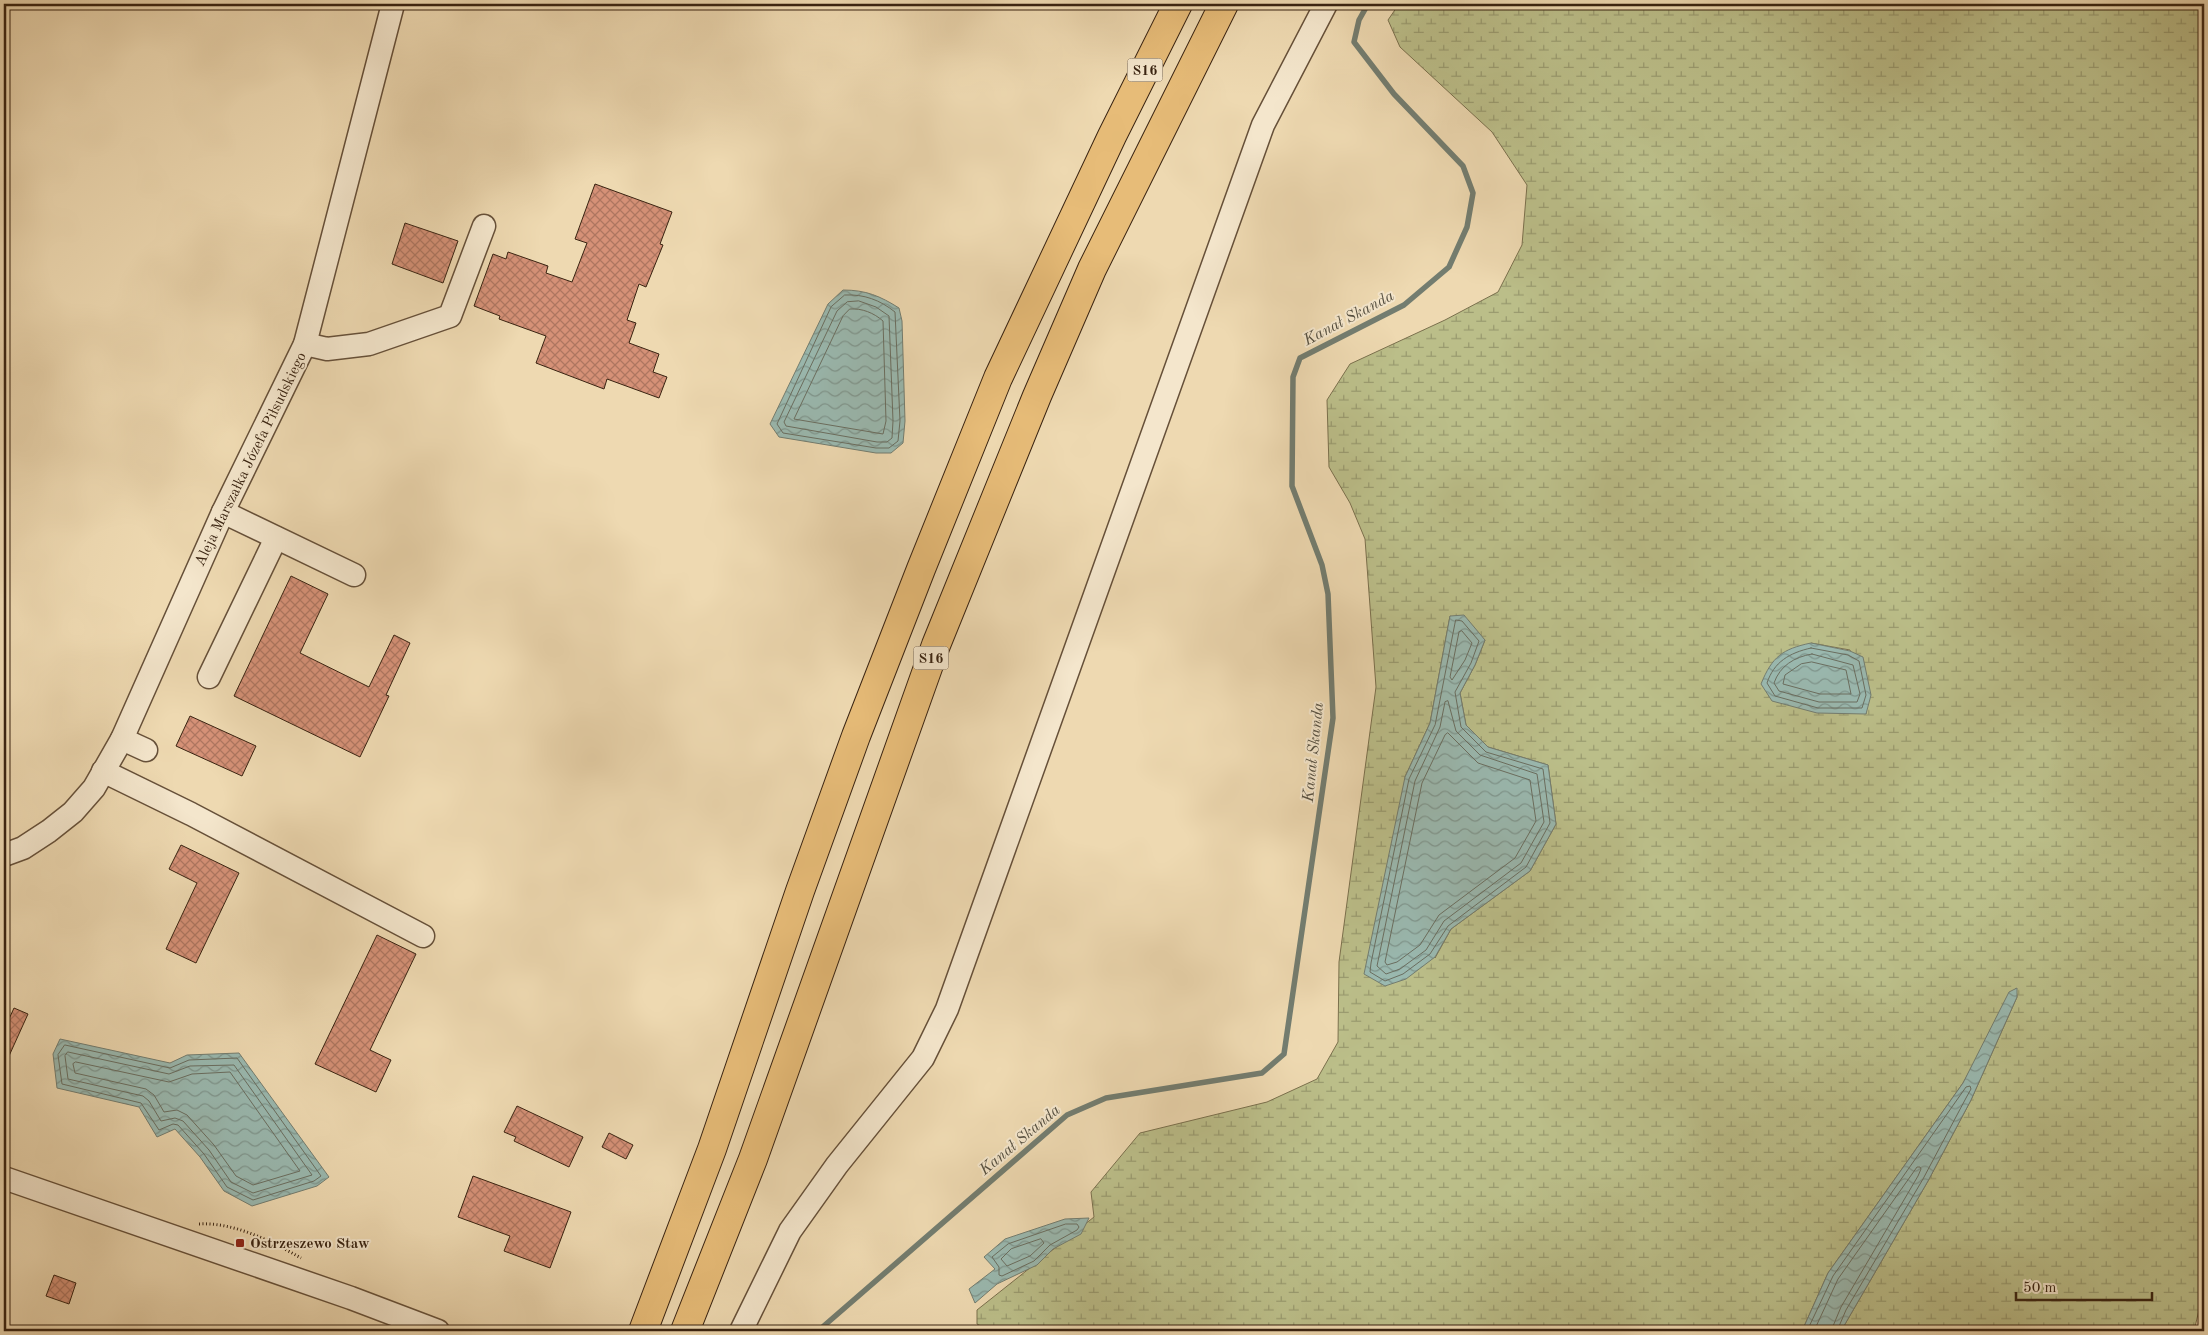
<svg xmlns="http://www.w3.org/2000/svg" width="2208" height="1335" viewBox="0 0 2208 1335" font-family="'Old Standard TT',serif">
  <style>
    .wetland { fill: url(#wetland-marsh); stroke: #7a704d; fill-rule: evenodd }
    .water { fill: url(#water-waves); stroke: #737d70 }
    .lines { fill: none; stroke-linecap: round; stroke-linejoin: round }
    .shore { stroke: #6a6e60; stroke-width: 1 }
    .stream { stroke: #737d70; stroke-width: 5.5 }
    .building { fill: url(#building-cross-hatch); stroke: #392311 }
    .minor-casing { stroke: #665039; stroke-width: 25 }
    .highway-casing { stroke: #392311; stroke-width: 30 }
    .path { stroke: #392311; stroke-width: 3; stroke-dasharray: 1 2.5; stroke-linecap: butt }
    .minor { stroke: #f4e6cc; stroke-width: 22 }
    .highway { stroke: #e7bc78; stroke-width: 28 }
    .poi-dot { fill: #8f2418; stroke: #f4e6cc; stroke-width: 2 }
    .labels { text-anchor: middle; stroke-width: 4; stroke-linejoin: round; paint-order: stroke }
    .shield { fill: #f4e6cc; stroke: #715e49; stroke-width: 1 }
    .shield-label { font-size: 14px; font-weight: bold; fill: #392311 }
    .street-label { font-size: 15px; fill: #392311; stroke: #f4e6cc }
    .poi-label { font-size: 15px; font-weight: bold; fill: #392311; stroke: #f4e6cc; text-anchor: start }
    .water-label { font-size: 16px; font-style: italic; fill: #565041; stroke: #f4e6cc }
  </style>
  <defs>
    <pattern id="wetland-marsh" width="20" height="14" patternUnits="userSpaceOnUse" patternTransform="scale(1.25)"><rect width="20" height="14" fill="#bbbe89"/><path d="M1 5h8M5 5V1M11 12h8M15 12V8" fill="none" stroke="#999a6f"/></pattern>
    <pattern id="water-waves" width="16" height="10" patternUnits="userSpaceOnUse" patternTransform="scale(1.25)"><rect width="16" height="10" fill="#9ab9b0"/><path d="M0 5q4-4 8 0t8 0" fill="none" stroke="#7f968e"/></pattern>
    <pattern id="building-cross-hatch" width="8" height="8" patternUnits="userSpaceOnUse" patternTransform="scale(1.25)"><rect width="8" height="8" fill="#d59177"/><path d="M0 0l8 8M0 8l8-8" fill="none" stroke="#ae7660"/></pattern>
  </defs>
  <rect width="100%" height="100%" fill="#eed9b1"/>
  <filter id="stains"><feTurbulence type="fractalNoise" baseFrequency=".004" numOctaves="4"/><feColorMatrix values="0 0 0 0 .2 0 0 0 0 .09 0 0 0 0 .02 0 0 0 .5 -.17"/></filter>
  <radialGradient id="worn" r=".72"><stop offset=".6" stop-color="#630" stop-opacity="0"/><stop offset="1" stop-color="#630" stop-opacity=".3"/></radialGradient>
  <!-- wetland -->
  <path class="wetland" d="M1399 4H2204V1289L2194 1331H1841L1928 1181 1971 1100 2017 997 2016 988 1963 1083 1828 1273 1802 1331H991L977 1324V1310L1094 1217 1091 1192 1140 1133 1267 1102 1317 1079 1338 1042 1339 962 1376 687 1365 539 1350 503 1329 467 1327 400 1350 364 1445 320 1498 292 1522 245 1527 185 1492 132 1400 47 1388 20ZM1450 616 1485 640 1475 665 1460 693 1466 725 1488 747 1548 765 1556 824 1530 871 1451 929 1435 958 1405 777 1430 723ZM1811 643 1850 650 1866 714Z"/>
  <!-- water -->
  <g class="water">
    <path d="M843 290C866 290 880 296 899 308L902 321 905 421 903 443 891 453H876L779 437 770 424 828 304Z"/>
    <polygon points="1464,615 1485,640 1475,665 1460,693 1466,725 1488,747 1548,765 1556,824 1530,871 1451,929 1435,957 1406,979 1385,986 1364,974 1405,777 1430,723 1450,616"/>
    <path d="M1811 643 1850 651 1863 657 1871 695 1866 714 1817 713 1772 701 1761 684C1772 657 1782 649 1811 643Z"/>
    <polygon points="2017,988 2017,997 1971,1100 1928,1181 1841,1331 1802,1331 1828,1273 1963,1083 2009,992"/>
    <polygon points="60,1039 170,1063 187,1055 239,1053 329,1177 317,1186 252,1206 224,1191 200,1157 175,1129 157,1137 139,1107 57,1088 53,1054"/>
    <polygon points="1089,1218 1081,1234 1053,1249 1037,1265 997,1284 975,1303 969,1289 995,1269 984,1257 1005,1239 1065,1219"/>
  </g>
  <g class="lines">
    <!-- shore -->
    <g class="shore">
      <path d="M845 295C864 294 880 300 895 312L900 421 898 441 889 448H876L783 433 777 424 831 307Z"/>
      <polygon points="859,301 876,307 889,316 893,421 892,438 887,442 877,442 786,426 784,422 837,311 847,302"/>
      <path d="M850 309C862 308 874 313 883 321L886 421 883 434 794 419 843 316Z"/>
      <polygon points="1456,620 1462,621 1479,641 1471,663 1455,692 1461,727 1486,752 1543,769 1550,823 1526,867 1448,926 1430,954 1403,974 1385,981 1370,972 1371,963 1409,779 1435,725"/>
      <polygon points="1462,631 1472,643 1465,660 1452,680 1450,677 1459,632"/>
      <path d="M1811 648 1848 655 1859 661 1866 695 1862 708H1818L1775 696 1767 683C1774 662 1789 653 1811 648Z"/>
      <path d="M1812 654 1853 665 1860 694 1857 702H1819L1779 691 1774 683C1780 666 1794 657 1812 654Z"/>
      <polygon points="1812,662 1846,670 1851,694 1820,694 1783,684 1785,675 1801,664"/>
      <polygon points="1448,701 1456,731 1480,755 1537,774 1544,822 1521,863 1444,921 1426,950 1400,969 1386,974 1377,966 1415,781 1440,727 1445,702"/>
      <polygon points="1448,733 1478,763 1530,780 1536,821 1515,858 1439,915 1420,945 1397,962 1387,965 1385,962 1422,783 1445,735"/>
      <polygon points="65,1045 170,1068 189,1060 237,1058 321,1176 314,1181 253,1200 227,1187 204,1154 178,1125 173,1124 159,1130 141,1103 62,1084 58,1055"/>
      <polygon points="68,1052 169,1074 190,1066 234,1065 312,1175 253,1193 231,1182 209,1150 183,1121 175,1118 161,1121 149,1101 143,1096 68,1079 65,1056"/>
      <polygon points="76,1062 169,1082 192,1074 230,1072 300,1171 253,1185 236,1176 214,1145 187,1115 177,1110 164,1112 154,1095 146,1089 75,1073 73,1064"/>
      <polygon points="1066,1224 1077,1224 1079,1227 1077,1230 1050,1245 1034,1261 1002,1276 999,1275 999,1267 992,1257 1008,1244"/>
      <polygon points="1041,1239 1044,1243 1030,1256 1007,1266 1001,1259 1011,1249"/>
      <polyline points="1807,1331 1833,1276 1966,1087 1970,1086 1971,1089 1966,1098 1923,1179 1846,1310 1837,1331"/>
      <polyline points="1814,1331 1838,1279 1917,1167 1920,1167 1921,1169 1918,1176 1841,1307 1831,1331"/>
    </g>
    <!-- stream -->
    <polyline class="stream" points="818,1331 1067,1115 1106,1098 1262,1073 1284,1054 1333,718 1328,594 1322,565 1292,486 1293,377 1300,358 1404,305 1449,267 1467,227 1473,193 1463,166 1394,94 1354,42 1359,20 1368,4"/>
  </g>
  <!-- building -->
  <g class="building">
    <polygon points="595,184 672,212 660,244 663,245 646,287 639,284 627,320 636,323 629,343 659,354 653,372 667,377 659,398 607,379 604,389 536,363 546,336 499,319 500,316 474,306 493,254 506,259 508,252 548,266 546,273 572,282 587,243 575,239"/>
    <polygon points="405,223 458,241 443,283 392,264"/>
    <polygon points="291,576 328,594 300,653 369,687 394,635 410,643 386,695 389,696 360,757 234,696"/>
    <polygon points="190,716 256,746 242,776 176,746"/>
    <polygon points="181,845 239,873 196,963 166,949 197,883 169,869"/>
    <polygon points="377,935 416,954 370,1050 391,1060 376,1092 315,1064"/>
    <polygon points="14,1008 28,1014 4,1067 4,1030"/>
    <polygon points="517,1106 583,1137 569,1167 514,1141 516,1137 504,1132"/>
    <polygon points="609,1133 633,1145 626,1159 602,1147"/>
    <polygon points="473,1176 571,1212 550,1268 504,1251 510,1236 458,1217"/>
    <polygon points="54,1275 76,1283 69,1304 46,1296"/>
  </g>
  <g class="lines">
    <!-- minor casing -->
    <g class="minor-casing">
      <g id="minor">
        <polyline points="305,344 327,349 369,344 450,316 484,226"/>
        <polyline points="223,512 354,575"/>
        <polyline points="209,677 276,538"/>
        <polyline points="122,739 146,750"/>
        <polyline points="103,771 191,814 423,936"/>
        <polyline points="4,855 23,848 49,831 73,812 94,788 122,739 223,512 305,344 393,4"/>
        <polyline points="4,1178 351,1298 438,1331"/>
        <polyline points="741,1331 790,1231 837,1165 923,1058 947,1009 1263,125 1326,4"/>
      </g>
    </g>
    <!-- highway casing -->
    <g class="highway-casing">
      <g id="highway">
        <polyline points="643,1331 712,1149 800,891 856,736 921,569 998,378 1112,136 1178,4"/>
        <polyline points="685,1331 753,1159 936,645 1037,396 1092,269 1224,4"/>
      </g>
    </g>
    <!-- path -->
    <g class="path">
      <path d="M199 1224C234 1222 271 1241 301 1258"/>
      <polyline points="458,1327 469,1331"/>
    </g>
    <!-- minor -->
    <use href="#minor" class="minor"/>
    <!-- highway -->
    <use href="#highway" class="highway"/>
  </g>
  <!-- markers -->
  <rect class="poi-dot" x="235" y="1238" width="10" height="10" rx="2.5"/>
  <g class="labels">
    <!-- shield labels -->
    <g class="shield">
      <rect x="1127.5" y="58.5" width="35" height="23" rx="4"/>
      <rect x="913.5" y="646.5" width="35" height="23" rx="4"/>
    </g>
    <g class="shield-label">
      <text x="1145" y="75">S16</text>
      <text x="931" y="663">S16</text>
    </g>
    <!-- street labels -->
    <g class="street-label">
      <text transform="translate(250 459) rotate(-64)" y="5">Aleja Marszałka Józefa Piłsudskiego</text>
    </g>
    <!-- poi labels -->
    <g class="poi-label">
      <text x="250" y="1248">Ostrzeszewo Staw</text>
    </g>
    <!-- water labels -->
    <g class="water-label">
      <text transform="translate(1348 317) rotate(-28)" y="6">Kanał Skanda</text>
      <text transform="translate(1312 752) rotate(-84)" y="6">Kanał Skanda</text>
      <text transform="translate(1019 1139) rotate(-40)" y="6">Kanał Skanda</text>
    </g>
  </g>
  <!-- margin -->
  <rect width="2208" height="1335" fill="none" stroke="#eed9b1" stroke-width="20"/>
  <rect x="5" y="5" width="2198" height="1325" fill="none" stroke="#392311" stroke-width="2.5"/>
  <rect x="10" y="10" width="2188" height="1315" fill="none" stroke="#392311"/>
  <!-- scale -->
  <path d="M2016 1292v8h136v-8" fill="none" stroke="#392311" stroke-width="2.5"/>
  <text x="2023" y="1292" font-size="15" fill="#392311" stroke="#f4e6cc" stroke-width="4" paint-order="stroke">50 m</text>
  <rect width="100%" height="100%" filter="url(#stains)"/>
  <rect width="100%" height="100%" fill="url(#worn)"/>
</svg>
